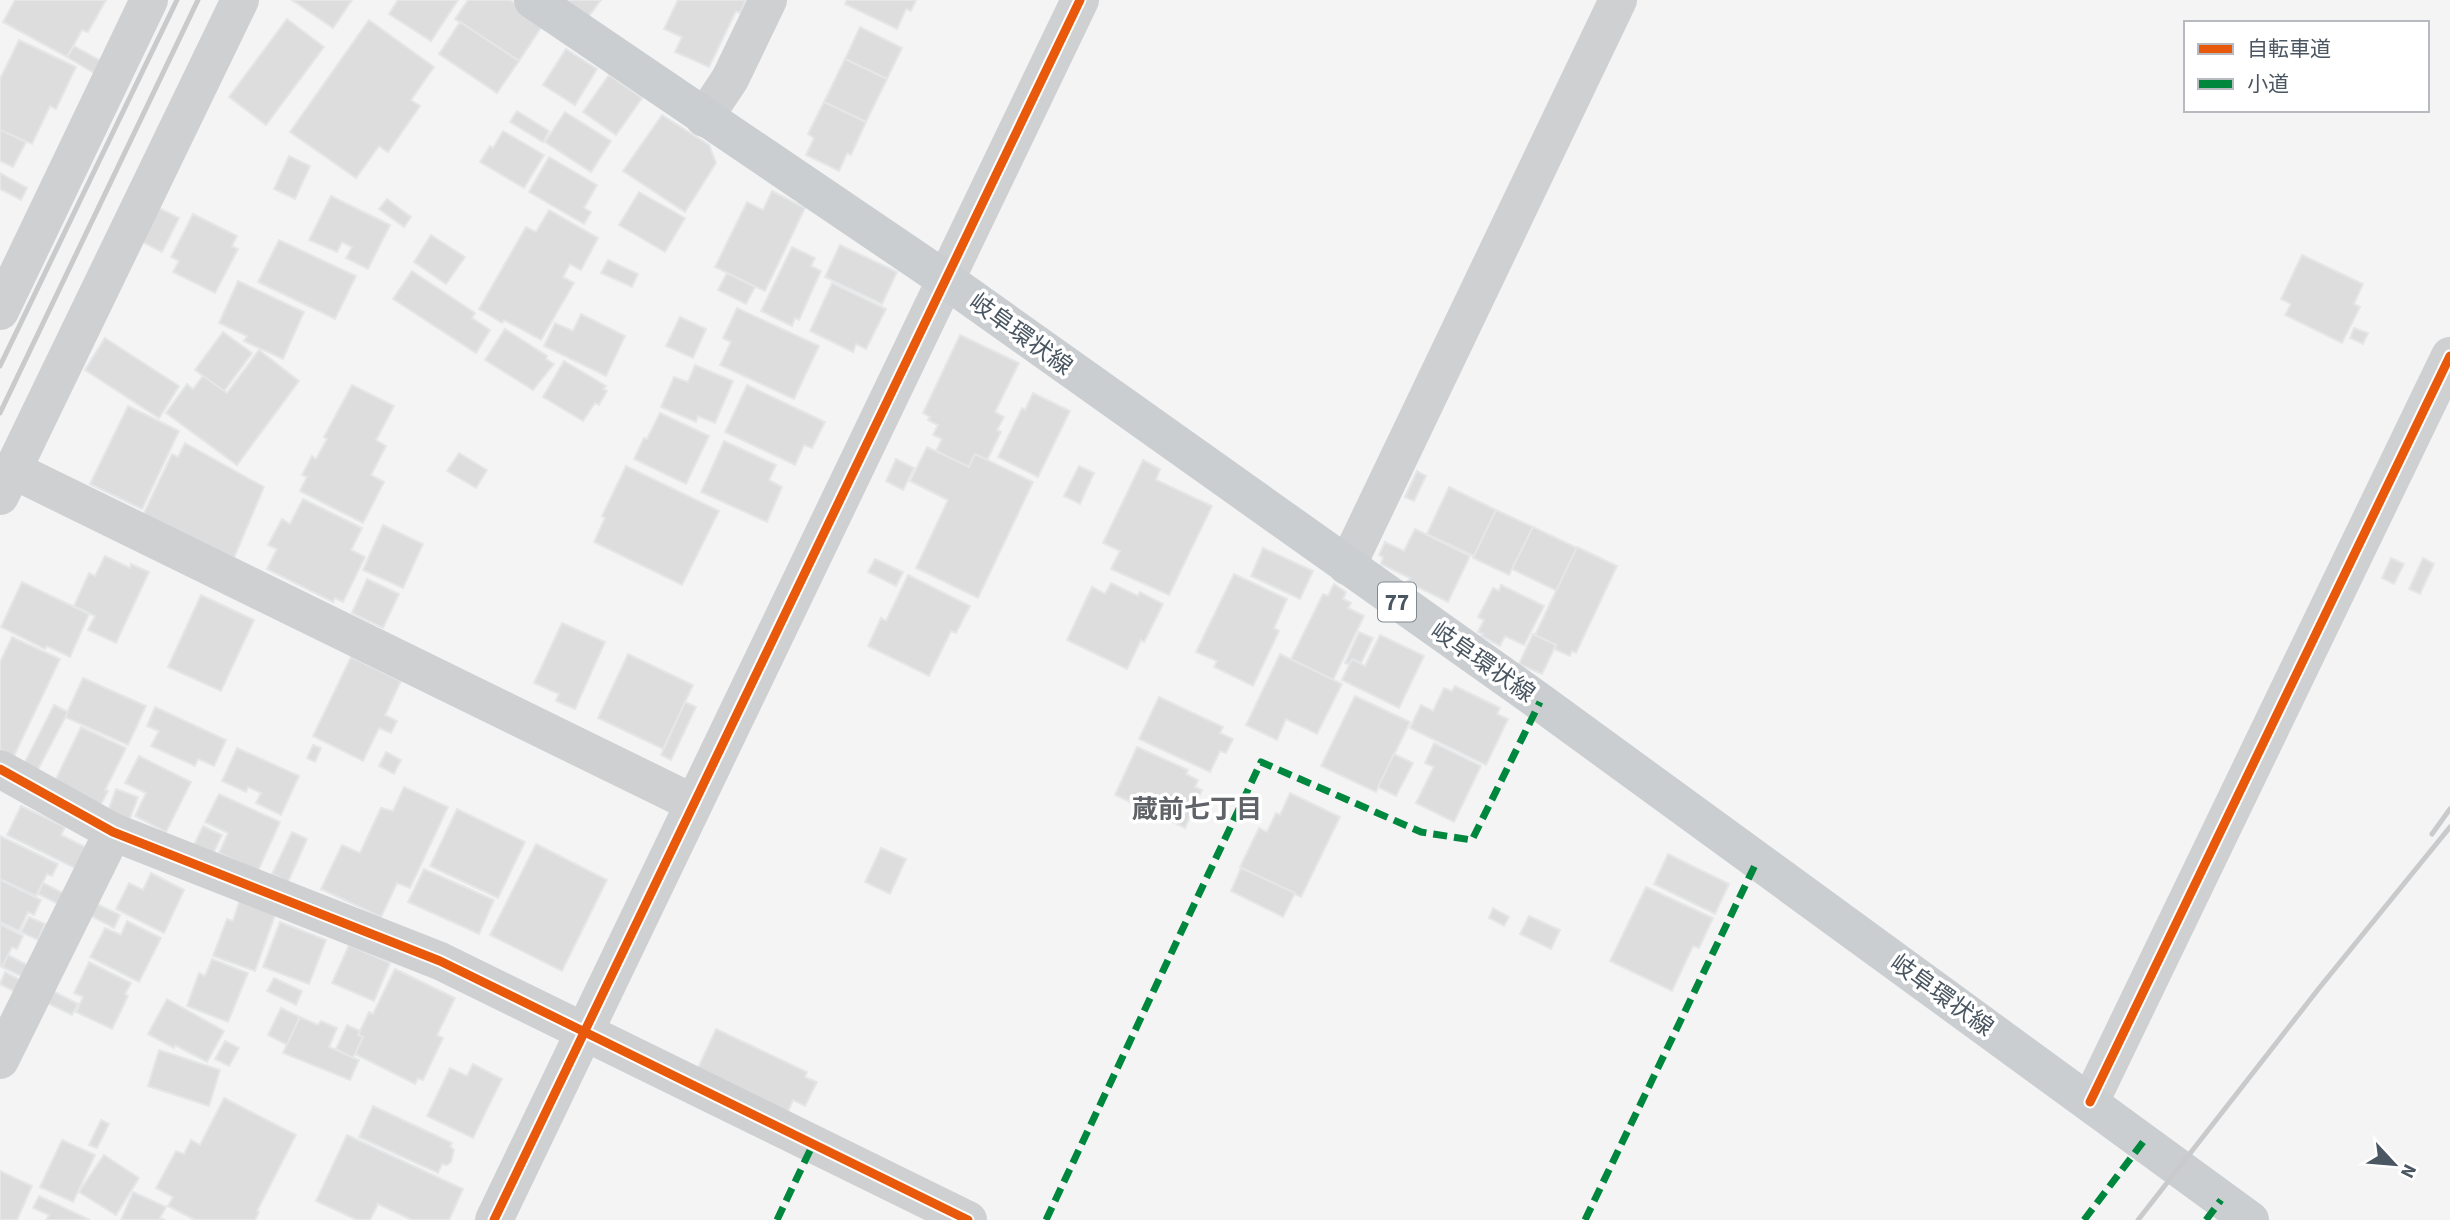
<svg xmlns="http://www.w3.org/2000/svg" width="2450" height="1220" viewBox="0 0 2450 1220" font-family="'Source Sans 3','Noto Sans JP',sans-serif">
  <style>
    .building { fill: #ddddde; stroke: #e5e6e7; stroke-width: 2 }
    .lines { fill: none; stroke-linecap: round; stroke-linejoin: round }
    .minor { stroke: #ced0d2; stroke-width: 38 }
    .tertiary { stroke: #ced0d2; stroke-width: 38 }
    .primary { stroke: #caced1; stroke-width: 38 }
    .rail { stroke: #c9cacc; stroke-width: 5 }
    .quiet { stroke: #00873e; stroke-width: 7; stroke-dasharray: 14 7; stroke-linecap: butt }
    .cycleway-casing { stroke: #fff; stroke-width: 13 }
    .cycleway { stroke: #e8590c; stroke-width: 9 }
    .labels { text-anchor: middle; stroke-width: 7; stroke-linejoin: round; paint-order: stroke }
    .shield { fill: #fff; stroke: #808990; stroke-width: 2 }
    .shield-label { font-size: 23px; font-weight: bold; fill: #4a5661 }
    .street-label { font-size: 24px; fill: #4a5661; stroke: #fff }
    .neighbourhood-label { font-size: 26px; font-weight: bold; fill: #5f6368; stroke: #fff }
  </style>
  <rect width="100%" height="100%" fill="#f4f4f4"/>
  <!-- building -->
  <g class="building">
    <polygon points="15,0 106,0 88,32 82,30 67,57 3,22"/>
    <polygon points="292,0 352,0 333,28"/>
    <polygon points="398,0 458,0 431,41 389,14"/>
    <polygon points="468,0 510,0 544,23 519,61 455,19"/>
    <polygon points="565,0 601,0 588,17"/>
    <polygon points="678,0 746,0 740,13 736,11 709,67 675,52 682,37 664,29"/>
    <polygon points="847,0 916,0 911,11 906,9 897,29 845,4"/>
    <polygon points="287,19 324,47 266,125 229,97"/>
    <polygon points="369,20 434,67 411,100 420,106 388,152 379,146 356,178 290,132"/>
    <polygon points="460,22 519,61 497,93 439,54"/>
    <polygon points="860,27 902,48 887,79 845,59"/>
    <polygon points="19,40 76,67 56,109 50,106 32,144 0,130 0,79"/>
    <polygon points="74,46 101,61 94,73 67,57"/>
    <polygon points="566,49 597,69 575,105 543,85"/>
    <polygon points="845,59 887,79 866,122 824,102"/>
    <polygon points="609,75 642,98 616,135 583,112"/>
    <polygon points="824,102 866,122 851,155 847,153 839,171 806,155 814,138 808,134"/>
    <polygon points="517,111 549,131 543,142 510,122"/>
    <polygon points="565,112 611,141 591,172 545,142"/>
    <polygon points="662,115 709,145 716,163 685,212 623,171"/>
    <polygon points="0,130 26,142 13,167 0,161"/>
    <polygon points="503,131 544,155 524,188 480,162 490,146 493,148"/>
    <polygon points="289,156 310,166 295,199 274,189"/>
    <polygon points="549,157 597,185 584,208 591,212 584,224 529,192"/>
    <polygon points="0,173 27,188 21,200 0,189"/>
    <polygon points="772,191 805,208 765,291 715,267 747,202 763,210"/>
    <polygon points="639,192 685,218 665,252 619,225"/>
    <polygon points="331,196 390,225 368,269 346,258 352,247 342,242 337,252 309,240"/>
    <polygon points="387,199 411,217 404,227 379,209"/>
    <polygon points="155,206 179,218 162,252 138,240"/>
    <polygon points="549,210 598,238 581,270 570,264 563,277 574,283 541,340 504,320 502,323 479,309 526,227 536,232"/>
    <polygon points="193,214 237,236 232,246 238,249 215,293 173,272 179,261 171,257"/>
    <polygon points="431,235 465,257 446,284 414,262"/>
    <polygon points="279,240 356,276 335,319 258,282"/>
    <polygon points="840,245 897,272 882,304 825,277"/>
    <polygon points="792,247 815,258 811,266 821,271 799,320 795,318 792,326 761,311"/>
    <polygon points="2302,255 2363,284 2354,304 2360,307 2342,343 2285,315 2291,304 2281,299"/>
    <polygon points="608,260 638,274 632,287 601,273"/>
    <polygon points="412,271 475,313 472,318 490,330 476,353 393,299"/>
    <polygon points="727,273 755,287 746,304 718,290"/>
    <polygon points="238,281 304,312 283,359 244,341 247,336 219,323"/>
    <polygon points="832,283 886,309 866,349 856,344 853,352 810,331"/>
    <polygon points="737,308 819,346 794,399 720,365 731,342 723,338"/>
    <polygon points="581,314 625,336 606,376 544,346 555,323 573,331"/>
    <polygon points="680,317 706,329 693,358 666,346"/>
    <polygon points="2354,328 2368,333 2363,344 2350,338"/>
    <polygon points="505,329 547,356 546,359 554,364 533,390 485,360"/>
    <polygon points="223,332 252,353 224,391 195,370"/>
    <polygon points="960,335 1019,363 995,412 1004,417 997,430 1001,432 987,460 975,454 969,467 936,451 942,439 933,435 938,425 928,420 930,417 923,413"/>
    <polygon points="105,338 179,386 159,418 85,370"/>
    <polygon points="259,350 299,381 237,465 166,413 187,384 193,389 203,376 227,393"/>
    <polygon points="564,361 606,386 603,389 607,391 599,405 595,403 583,421 543,397"/>
    <polygon points="695,365 733,381 715,423 698,416 696,422 661,407 674,377 688,382"/>
    <polygon points="352,385 394,406 376,440 386,446 371,475 384,482 363,523 300,491 307,477 302,475 312,456 316,459 327,439 324,437"/>
    <polygon points="747,385 825,422 812,448 804,445 795,465 725,432"/>
    <polygon points="1033,393 1070,411 1038,477 998,457 1022,408 1025,410"/>
    <polygon points="128,406 179,431 142,509 90,484"/>
    <polygon points="660,413 709,436 686,484 634,459 644,438 647,439"/>
    <polygon points="724,441 776,465 769,480 782,487 767,522 701,492"/>
    <polygon points="185,443 264,487 234,558 143,515 172,454 178,457"/>
    <polygon points="927,447 969,467 975,454 1033,482 978,598 916,568 948,500 910,481"/>
    <polygon points="459,453 487,470 476,488 447,471"/>
    <polygon points="896,459 914,468 903,490 886,481"/>
    <polygon points="1143,460 1160,469 1156,480 1212,506 1169,595 1111,569 1120,551 1103,543"/>
    <polygon points="626,466 719,511 682,585 594,542 605,518 602,516"/>
    <polygon points="1079,466 1094,473 1080,504 1064,496"/>
    <polygon points="1417,471 1426,476 1414,501 1405,497"/>
    <polygon points="1449,487 1496,510 1474,556 1427,534"/>
    <polygon points="303,499 362,528 351,550 365,557 343,602 335,598 333,602 267,569 277,549 268,545 282,519 290,524"/>
    <polygon points="1496,510 1533,527 1509,575 1473,558"/>
    <polygon points="383,525 423,544 403,588 363,570"/>
    <polygon points="1533,527 1577,548 1557,591 1512,569"/>
    <polygon points="1415,529 1470,556 1448,602 1407,582 1410,578 1381,564 1383,557 1379,555 1385,542 1404,551"/>
    <polygon points="1577,547 1617,566 1576,653 1572,651 1570,656 1554,649 1556,645 1535,635"/>
    <polygon points="1263,548 1313,571 1300,599 1251,576"/>
    <polygon points="105,556 130,568 131,564 149,572 116,643 88,630 95,616 74,606 89,573 95,576"/>
    <polygon points="2391,558 2404,564 2394,584 2382,578"/>
    <polygon points="2423,558 2434,564 2420,594 2409,589"/>
    <polygon points="875,559 903,572 896,586 868,572"/>
    <polygon points="1234,574 1287,599 1274,628 1279,631 1253,686 1214,667 1217,661 1196,652"/>
    <polygon points="908,575 970,606 956,633 951,631 929,676 868,646 881,618 886,621"/>
    <polygon points="367,579 399,594 383,628 352,613"/>
    <polygon points="22,582 89,614 70,657 47,646 45,649 1,627"/>
    <polygon points="1111,583 1138,596 1140,592 1163,604 1144,642 1141,640 1127,669 1067,640 1092,587 1105,594"/>
    <polygon points="1334,584 1346,592 1343,599 1351,603 1348,608 1364,616 1333,680 1291,659 1323,594 1328,596"/>
    <polygon points="1501,585 1544,606 1524,645 1505,636 1500,646 1481,636 1483,634 1478,632 1484,620 1478,617 1493,588 1499,591"/>
    <polygon points="201,595 254,620 221,691 168,667"/>
    <polygon points="562,623 605,642 575,709 556,701 559,694 534,683"/>
    <polygon points="1359,632 1373,638 1361,663 1352,659 1349,664 1345,663"/>
    <polygon points="1533,634 1556,645 1542,674 1519,664"/>
    <polygon points="1380,635 1424,656 1399,708 1342,680 1352,659 1365,666"/>
    <polygon points="12,637 60,659 14,756 0,749 0,662"/>
    <polygon points="628,654 693,685 663,749 598,718"/>
    <polygon points="1280,654 1342,684 1317,734 1286,719 1277,740 1246,725"/>
    <polygon points="351,657 401,681 385,715 397,721 391,733 379,728 363,761 313,736"/>
    <polygon points="83,678 146,706 128,745 65,717"/>
    <polygon points="1455,686 1500,708 1497,714 1508,719 1486,765 1410,728 1421,705 1433,711 1444,688 1452,691"/>
    <polygon points="1355,696 1410,722 1376,792 1321,766"/>
    <polygon points="1159,697 1223,727 1220,733 1233,739 1226,753 1220,751 1210,772 1139,739"/>
    <polygon points="685,702 696,707 671,760 661,755"/>
    <polygon points="54,705 68,712 36,773 23,766"/>
    <polygon points="155,707 226,740 214,766 198,759 195,766 151,746 159,731 147,726"/>
    <polygon points="81,727 126,748 105,790 108,791 99,808 54,783"/>
    <polygon points="1434,743 1481,766 1454,822 1416,803 1434,767 1425,763"/>
    <polygon points="313,745 321,748 315,762 307,758"/>
    <polygon points="1137,747 1188,770 1186,774 1198,780 1195,787 1202,790 1185,828 1115,795"/>
    <polygon points="237,748 299,776 281,815 256,803 261,793 248,787 246,792 222,781"/>
    <polygon points="386,752 401,760 394,774 379,766"/>
    <polygon points="1394,754 1413,763 1396,796 1378,787"/>
    <polygon points="139,756 191,782 166,832 135,816 146,793 125,783"/>
    <polygon points="404,787 448,807 410,888 397,883 381,917 321,889 342,845 360,853 381,808 393,811"/>
    <polygon points="116,789 138,797 129,821 107,814"/>
    <polygon points="1290,793 1340,817 1301,897 1240,867 1259,828 1267,832 1276,813 1280,815"/>
    <polygon points="219,794 280,822 258,871 219,853 228,833 205,822"/>
    <polygon points="21,806 65,827 61,835 87,848 77,869 7,835"/>
    <polygon points="457,809 525,842 498,898 430,866"/>
    <polygon points="203,826 222,835 213,854 194,845"/>
    <polygon points="292,832 307,839 288,882 272,874"/>
    <polygon points="0,836 58,864 52,876 47,874 36,896 0,879"/>
    <polygon points="536,844 607,880 562,971 490,935"/>
    <polygon points="881,848 906,859 890,894 865,882"/>
    <polygon points="1668,854 1729,884 1715,914 1654,884"/>
    <polygon points="1241,868 1295,893 1283,917 1231,891"/>
    <polygon points="424,869 494,900 479,934 408,902"/>
    <polygon points="151,873 184,890 164,933 116,909 129,883 143,890"/>
    <polygon points="0,880 41,900 34,915 28,912 19,931 0,922"/>
    <polygon points="43,883 65,894 60,905 38,894"/>
    <polygon points="1646,887 1713,918 1699,948 1693,946 1672,991 1610,961"/>
    <polygon points="240,899 276,912 255,971 213,956 227,919 233,921"/>
    <polygon points="97,904 120,915 114,928 91,916"/>
    <polygon points="1493,908 1509,917 1504,926 1489,918"/>
    <polygon points="1529,916 1560,930 1551,949 1520,934"/>
    <polygon points="29,917 45,924 38,940 21,932"/>
    <polygon points="127,921 161,938 139,982 90,957 105,928 121,935"/>
    <polygon points="280,922 326,940 309,984 263,967"/>
    <polygon points="0,924 23,936 17,949 12,947 2,967 0,966"/>
    <polygon points="349,945 390,963 374,1001 332,983"/>
    <polygon points="8,955 29,966 23,977 2,967"/>
    <polygon points="212,959 248,973 228,1022 187,1006 199,973 205,976"/>
    <polygon points="89,962 131,983 125,994 128,996 112,1029 76,1012 83,997 74,993"/>
    <polygon points="395,969 455,998 437,1035 443,1038 423,1080 418,1078 415,1084 355,1054 363,1037 358,1035 369,1012 373,1014"/>
    <polygon points="5,972 22,981 17,993 0,984"/>
    <polygon points="274,978 302,991 296,1005 267,991"/>
    <polygon points="51,990 78,1004 72,1015 45,1002"/>
    <polygon points="167,999 224,1031 207,1062 175,1045 174,1048 148,1034"/>
    <polygon points="281,1008 300,1017 287,1045 268,1035"/>
    <polygon points="300,1017 318,1025 321,1021 337,1028 329,1047 359,1060 350,1080 283,1053"/>
    <polygon points="347,1025 360,1031 358,1035 363,1037 353,1058 336,1049"/>
    <polygon points="716,1029 807,1072 805,1077 817,1082 805,1106 793,1100 788,1112 698,1068"/>
    <polygon points="225,1041 239,1048 229,1066 215,1059"/>
    <polygon points="159,1050 220,1070 209,1106 148,1086"/>
    <polygon points="473,1064 502,1079 473,1138 427,1116 450,1068 467,1076"/>
    <polygon points="224,1098 296,1135 257,1211 259,1212 255,1220 195,1220 168,1206 173,1197 156,1188 176,1151 184,1154 191,1140 200,1145"/>
    <polygon points="373,1106 452,1143 450,1146 454,1150 451,1162 447,1165 442,1164 438,1173 359,1137"/>
    <polygon points="101,1120 109,1124 97,1148 89,1145"/>
    <polygon points="347,1135 463,1189 449,1220 412,1220 378,1204 370,1220 357,1220 316,1201"/>
    <polygon points="62,1140 95,1155 73,1202 40,1187"/>
    <polygon points="104,1155 139,1178 116,1215 79,1192"/>
    <polygon points="0,1171 32,1186 17,1220 0,1220"/>
    <polygon points="133,1192 166,1207 160,1218 165,1220 121,1220"/>
    <polygon points="39,1196 90,1220 46,1220 49,1215 33,1208"/>
  </g>
  <g class="lines">
    <!-- minor -->
    <g class="minor">
      <polyline points="704,118 730,79 768,0"/>
      <polyline points="0,311 149,0"/>
      <polyline points="13,470 693,803"/>
      <polyline points="0,496 240,0"/>
      <polyline points="1347,566 1618,0"/>
      <polyline points="0,769 113,832 440,961 968,1220"/>
      <polyline points="0,1060 113,832"/>
      <polyline points="2090,1102 2450,356"/>
    </g>
    <!-- tertiary -->
    <polyline class="tertiary" points="494,1220 1080,0"/>
    <!-- primary -->
    <polyline class="primary" points="533,0 946,280 1540,702 2250,1220"/>
    <!-- rail -->
    <g class="rail">
      <polyline points="0,366 177,0"/>
      <polyline points="0,413 198,0"/>
      <polyline points="2432,834 2450,809"/>
      <polyline points="2138,1220 2320,987 2450,827"/>
    </g>
    <!-- quiet -->
    <g class="quiet">
      <polyline points="777,1220 813,1144"/>
      <polyline points="1046,1220 1261,762 1421,832 1472,840 1540,702"/>
      <polyline points="1585,1220 1757,861"/>
      <polyline points="2084,1220 2143,1142"/>
      <polyline points="2206,1220 2221,1200"/>
    </g>
    <!-- cycleway casing -->
    <g class="cycleway-casing">
      <g id="cycleway">
        <polyline points="0,769 113,832 440,961 968,1220"/>
        <polyline points="2090,1102 2450,356"/>
        <polyline points="494,1220 1080,0"/>
      </g>
    </g>
    <!-- cycleway -->
    <use href="#cycleway" class="cycleway"/>
  </g>
  <g class="labels">
    <!-- shield labels -->
    <rect class="shield" x="1378" y="582.5" width="38" height="39" rx="5"/>
    <g class="shield-label">
      <text x="1397" y="610">77</text>
    </g>
    <!-- street labels -->
    <g class="street-label">
      <text transform="translate(1021 334) rotate(36)" y="8">岐阜環状線</text>
      <text transform="translate(1483 662) rotate(35)" y="8">岐阜環状線</text>
      <text transform="translate(1942 995) rotate(36)" y="8">岐阜環状線</text>
    </g>
    <!-- neighbourhood labels -->
    <g class="neighbourhood-label">
      <text x="1197" y="818">蔵前七丁目</text>
    </g>
  </g>
  <!-- legend -->
  <rect x="2184" y="21" width="245" height="91" fill="#ffffff" stroke="#b7bbc0" stroke-width="2"/>
  <rect x="2198" y="44" width="35" height="10" fill="#e8590c" stroke="#b7bbc0" stroke-width="2"/>
  <text x="2247" y="56" font-size="21" fill="#4a5661">自転車道</text>
  <rect x="2198" y="79" width="35" height="10" fill="#00873e" stroke="#b7bbc0" stroke-width="2"/>
  <text x="2247" y="91" font-size="21" fill="#4a5661">小道</text>
  <!-- north arrow -->
  <g transform="translate(2394 1164) rotate(116)" stroke="#ffffff" stroke-width="5" paint-order="stroke">
  <path d="M0-5L12 26L0 18L-12 26Z" fill="#4a5661"/>
  <text y="-10" font-size="19" font-weight="bold" text-anchor="middle" fill="#4a5661">N</text>
  </g>
</svg>
